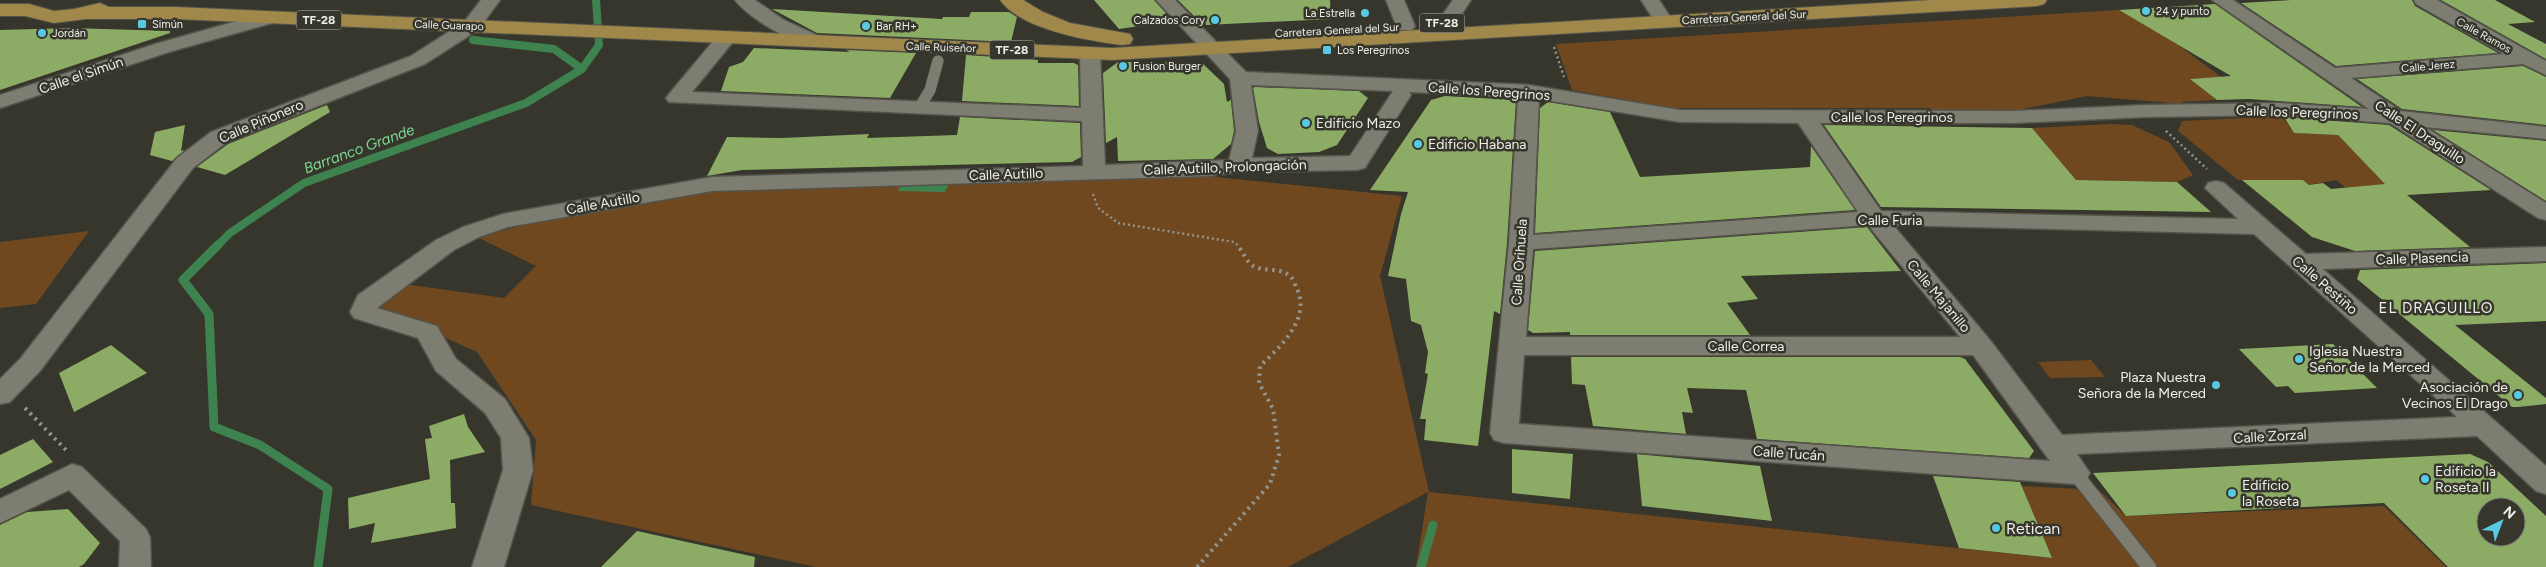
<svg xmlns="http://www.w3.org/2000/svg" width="2546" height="567" viewBox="0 0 2546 567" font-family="Figtree,sans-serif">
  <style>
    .green { fill: #70481f }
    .water { fill: #3e8250 }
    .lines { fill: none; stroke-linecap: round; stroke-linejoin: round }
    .stream-far1 { stroke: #3e8250; stroke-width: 8 }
    .stream { stroke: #3e8250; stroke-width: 9 }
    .building { fill: #8cac65; fill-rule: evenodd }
    .service-far1-casing { stroke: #54544b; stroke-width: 12 }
    .service-casing { stroke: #54544b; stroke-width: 16 }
    .minor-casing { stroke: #54544b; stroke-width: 3 }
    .primary-casing { stroke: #54544b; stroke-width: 2 }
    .path-far1 { stroke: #94948c; stroke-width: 2.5; stroke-dasharray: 2 3; stroke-linecap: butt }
    .path { stroke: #94948c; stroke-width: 4; stroke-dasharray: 2.5 4.5; stroke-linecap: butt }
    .service-far1 { stroke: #7d7d71; stroke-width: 11 }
    .service { stroke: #7d7d71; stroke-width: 14 }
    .minor { fill: #7d7d71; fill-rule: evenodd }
    .primary { fill: #a0884b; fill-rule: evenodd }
    .poi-dot { fill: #58c9e3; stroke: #36362c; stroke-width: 2 }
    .labels { text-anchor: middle; stroke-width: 5; stroke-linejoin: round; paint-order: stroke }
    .far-poi-label { font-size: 11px; fill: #efefe9; stroke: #36362c; text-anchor: start }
    .far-street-label { font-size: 11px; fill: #efefe9; stroke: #36362c }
    .shield { fill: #36362c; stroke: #b8b8b0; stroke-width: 1 }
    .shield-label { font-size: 12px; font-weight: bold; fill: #efefe9 }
    .street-label { font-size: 14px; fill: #efefe9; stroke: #36362c }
    .poi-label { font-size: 14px; fill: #efefe9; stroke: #36362c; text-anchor: start }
    .water-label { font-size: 15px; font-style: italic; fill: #7dd993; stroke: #36362c }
    .neighbourhood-label { font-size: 15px; letter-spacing: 1px; fill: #efefe9; stroke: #36362c }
    .near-poi-label { font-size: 16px; fill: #efefe9; stroke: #36362c; text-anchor: start }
  </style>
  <rect width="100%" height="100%" fill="#36362c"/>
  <!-- green -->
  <g class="green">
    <polygon points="2119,10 2177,44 2221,77 2190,79 2217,100 2182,102 2183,104 2087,96 2004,113 1935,112 1930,108 1673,108 1572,90 1556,44"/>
    <polygon points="2282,116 2294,133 2338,135 2348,146 2376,147 2399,183 2346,188 2336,180 2309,185 2303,180 2238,180 2178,131 2182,121"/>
    <polygon points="2110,124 2132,125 2169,142 2193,175 2177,182 2076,180 2032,128"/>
    <polygon points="1206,176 1402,196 1380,276 1429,492 2051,558 2022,486 2099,490 2126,516 2384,506 2446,567 1416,567 1428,492 1288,567 816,567 531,505 536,440 477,352 376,307 404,284 504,298 536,266 477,237 531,223 719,190"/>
    <polygon points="89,231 36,304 0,308 0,242"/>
    <polygon points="2091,360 2105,377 2050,378 2038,362"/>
  </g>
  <!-- water -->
  <polygon class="water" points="904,180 950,181 945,192 898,191"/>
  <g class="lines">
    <!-- stream-far1 -->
    <g class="stream-far1">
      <polyline points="473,40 554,49 582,69"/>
      <polyline points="217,246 230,233 304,183 526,103 582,69 599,45 596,0"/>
    </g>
    <!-- stream -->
    <g class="stream">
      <polyline points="218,245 183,280 209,314 214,427 260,445 328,489 318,567"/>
      <polyline points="1421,567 1433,525"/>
    </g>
  </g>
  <!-- building -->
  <g class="building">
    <polygon points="1094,0 1154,0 1173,21 1119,29"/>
    <polygon points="1178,0 1330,0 1331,19 1206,25 1203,16 1195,17"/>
    <polygon points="2292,0 2412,0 2415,6 2498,53 2336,66 2241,3"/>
    <polygon points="2441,0 2495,0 2535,22 2508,24 2546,44 2546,59"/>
    <polygon points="2215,4 2362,107 2249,99 2217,100 2190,79 2231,76 2119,10"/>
    <polygon points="772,9 942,19 943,17 969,17 971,12 1009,12 1017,17 1011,42 817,33"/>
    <polygon points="71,28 170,31 170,33 0,90 0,30"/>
    <polygon points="754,48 850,52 846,50 916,53 890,98 721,91 729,67 743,62"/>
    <polygon points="966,55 1038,60 1038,63 1074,63 1078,65 1079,106 962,101"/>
    <polygon points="1118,62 1201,62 1224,84 1227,102 1231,100 1234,131 1231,144 1213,159 1118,161 1117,137 1106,143 1103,73"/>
    <polygon points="2523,66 2546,77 2546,125 2402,109 2357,79"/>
    <polygon points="1255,87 1359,91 1368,98 1337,145 1319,152 1278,154 1267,148 1259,122 1253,88"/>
    <polygon points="1445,96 1516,100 1507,243 1500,314 1494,311 1478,446 1424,440 1426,419 1420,419 1428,374 1425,373 1428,352 1421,325 1411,321 1406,279 1388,276 1401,214 1408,192 1370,190 1431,100"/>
    <polygon points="1548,102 1610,112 1640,177 1810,167 1811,146 1855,210 1535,233 1540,108"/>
    <polygon points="327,105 330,112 225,175 197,167 228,144"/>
    <polygon points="960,117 1080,123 1081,157 1072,162 742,170 707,176 727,137 782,138 869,134 867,138 957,135"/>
    <polygon points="2284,117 2389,125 2491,190 2407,195 2470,247 2355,251 2312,237 2242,180 2303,180 2309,185 2323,183 2331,189 2385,184 2338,135 2294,133"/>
    <polygon points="185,125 181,151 185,150 172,161 150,155 155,132"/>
    <polygon points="1824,125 2032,128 2076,180 2177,182 2211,212 1881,207"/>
    <polygon points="2433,130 2546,141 2546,201"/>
    <polygon points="1867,227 1901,271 1741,276 1758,299 1727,303 1750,335 1570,335 1570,332 1533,333 1528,330 1535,251"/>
    <polygon points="2546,263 2546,321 2455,325 2546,398 2546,404 2518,407 2512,407 2357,279 2360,270"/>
    <polygon points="2333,344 2377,388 2295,393 2288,386 2276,387 2239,349"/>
    <polygon points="111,345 147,373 74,412 59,373"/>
    <polygon points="1571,357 1960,357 1965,359 2034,451 2029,458 1757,439 1746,390 1687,388 1693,413 1682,412 1686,434 1593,426 1585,385 1572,384"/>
    <polygon points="464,414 468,427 485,452 450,460 451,503 455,503 456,528 371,543 375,523 349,529 348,498 430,479 425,439 432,438 429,426"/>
    <polygon points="33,439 53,462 0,489 0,455"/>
    <polygon points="1512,449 1573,454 1570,499 1512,493"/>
    <polygon points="1637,454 1760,466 1772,521 1642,506"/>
    <path d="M2470 454 2488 462 2546 516V567H2448L2384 503 2126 516 2093 473ZM2486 507H2516V537H2486Z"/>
    <polygon points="1933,476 2020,482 2052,558 1959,548"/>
    <polygon points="68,509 100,543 84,564 79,567 0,567 0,525 27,512"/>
    <polygon points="637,531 755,557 754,567 601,567"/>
  </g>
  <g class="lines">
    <!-- service-far1 casing -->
    <g class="service-far1-casing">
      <polyline id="service-far1" points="919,108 930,90 938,61"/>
    </g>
    <!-- service casing -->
    <g class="service-casing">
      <polyline id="service" points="2075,473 2149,567"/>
    </g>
    <!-- minor casing -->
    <g class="minor-casing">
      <g id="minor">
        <polygon points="481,0 500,0 478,30 425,64 227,142 193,168 40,371 10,402 0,404 0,379 20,359 177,158 211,132 411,56 464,22"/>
        <path d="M735 0H755L784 20 821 37 824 41 821 45C800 50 747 17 735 0Z"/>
        <path d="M1156 0H1175L1246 72 1529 85 1680 110 2014 111 2146 105 2278 103 2369 109 2212 0H2233L2335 68 2504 54 2416 4 2414 0H2437L2546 61V75L2523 64 2351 78 2401 111 2546 127V139L2425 127 2546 203V220L2538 218 2390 123 2278 115 2146 117 2014 123H1820L1881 211 2238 219 2205 188 2208 183 2216 181 2224 183 2306 254 2546 247V261L2323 269 2546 466V494L2536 491 2477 436 2077 454 2090 473 2085 481 2075 484 1504 443 1494 440 1490 433 1509 243 1518 97 1409 92 1411 95 1368 163 1365 168 1357 170 1239 172 1208 176 712 191 508 227 479 237 454 250 377 308 437 326 456 359 505 399 529 438 533 470 504 567H472L503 470 501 438 485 413 436 371 418 338 354 318 350 312 358 295 436 240 463 227 503 214 712 177 1083 166 1082 121 669 102 666 98 669 94 720 33H734L737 37 692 92 1081 108 1080 52 1083 48H1097L1100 52 1105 165 1229 160 1236 131 1230 79ZM1251 85 1393 91 1350 156 1252 158 1258 131ZM1539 99 1680 122 1798 123 1858 212 1533 235ZM1868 225 1960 337H1526L1533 249ZM1893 225 2254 234 2457 417 2062 435 1990 340ZM1524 355H1973L2050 461 1519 424Z"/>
        <polygon points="1386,0 1404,0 1415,26 1412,30 1398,30"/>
        <polygon points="1453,0 1471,0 1446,38 1432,38 1429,34"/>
        <polygon points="1641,0 1659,0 1673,21 1671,25 1657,25"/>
        <polygon points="269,12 276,14 278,18 276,22 169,52 0,108 0,95 155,44"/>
        <polygon points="72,464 82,467 146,529 150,537 151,567 119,567 120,541 69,490 0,523 0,499"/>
      </g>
    </g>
    <!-- primary casing -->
    <g class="primary-casing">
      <g id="primary">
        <path d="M1000 0H1023L1043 12 1070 23 1130 34 1133 39 1130 44 1122 45C1089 41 1020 29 1000 0Z"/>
        <polygon points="1932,0 2047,0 2044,4 2037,6 1112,60 175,19 86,19 54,23 25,16 0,16 0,4 29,4 54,11 74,9 100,3 109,7 175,7 1112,48"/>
      </g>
    </g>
    <!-- path-far1 -->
    <g class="path-far1">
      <polyline points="1554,47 1564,77"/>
      <polyline points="2166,131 2207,169"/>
      <polyline points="1093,194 1098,208 1118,223 1234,242 1239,246"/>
    </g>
    <!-- path -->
    <g class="path">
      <polyline points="25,408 68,452"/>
      <path d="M1197 567 1270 484 1279 455 1273 409 1259 383 1260 366C1280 347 1311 319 1297 289 1295 285 1293 278 1290 276 1280 267 1264 272 1253 266 1247 263 1243 251 1237 245"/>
    </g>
    <!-- service-far1 -->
    <use href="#service-far1" class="service-far1"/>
    <!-- service -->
    <use href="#service" class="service"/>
    <!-- minor -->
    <use href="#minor" class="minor"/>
    <!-- primary -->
    <use href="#primary" class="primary"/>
  </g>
  <!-- markers -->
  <g class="poi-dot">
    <circle cx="2146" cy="11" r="5"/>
    <circle cx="1365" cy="13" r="5"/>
    <circle cx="1215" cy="20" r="5"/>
    <rect x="137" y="19" width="10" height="10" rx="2.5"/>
    <circle cx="866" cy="26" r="5"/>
    <circle cx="42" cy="33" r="5"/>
    <rect x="1322" y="45" width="10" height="10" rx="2.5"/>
    <circle cx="1123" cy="66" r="5"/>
    <circle cx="1306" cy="123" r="5"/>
    <circle cx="1418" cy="144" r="5"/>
    <circle cx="2299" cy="359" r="5"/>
    <circle cx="2216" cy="385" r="5"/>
    <circle cx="2518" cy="395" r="5"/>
    <circle cx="2425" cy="479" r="5"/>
    <circle cx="2232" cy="493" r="5"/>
    <circle cx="1996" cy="528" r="5"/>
  </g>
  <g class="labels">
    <!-- far-poi labels -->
    <g class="far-poi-label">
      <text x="2156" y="15">24 y punto</text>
      <text x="1355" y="17" text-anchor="end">La Estrella</text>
      <text x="1205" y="24" text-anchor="end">Calzados Cory</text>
      <text x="152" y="28">Simún</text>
      <text x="876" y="30">Bar RH+</text>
      <text x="52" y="37">Jordán</text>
      <text x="1337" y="54">Los Peregrinos</text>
      <text x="1133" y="70">Fusion Burger</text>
    </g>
    <!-- far-street labels -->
    <g class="far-street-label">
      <text transform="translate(1744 17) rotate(-3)" y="4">Carretera General del Sur</text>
      <text transform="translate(449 25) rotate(2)" y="4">Calle Guarapo</text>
      <text transform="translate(1337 30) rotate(-3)" y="4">Carretera General del Sur</text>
      <text transform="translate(2484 35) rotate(29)" y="4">Calle Ramos</text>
      <text transform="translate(941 47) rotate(2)" y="4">Calle Ruiseñor</text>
      <text transform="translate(2428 66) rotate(-5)" y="4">Calle Jerez</text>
    </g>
    <!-- shield labels -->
    <g class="shield">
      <rect x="296.5" y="10.5" width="45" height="19" rx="4"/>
      <rect x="1419.5" y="13.5" width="45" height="19" rx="4"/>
      <rect x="989.5" y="40.5" width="45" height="19" rx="4"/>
    </g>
    <g class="shield-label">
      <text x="319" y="24">TF-28</text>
      <text x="1442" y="27">TF-28</text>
      <text x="1012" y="54">TF-28</text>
    </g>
    <!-- street labels -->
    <g class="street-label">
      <text transform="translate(81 75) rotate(-19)" y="5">Calle el Simún</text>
      <text transform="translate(1489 91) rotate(4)" y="5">Calle los Peregrinos</text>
      <text transform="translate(2297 112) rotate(2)" y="5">Calle los Peregrinos</text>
      <text x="1892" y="122">Calle los Peregrinos</text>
      <text transform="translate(261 121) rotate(-23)" y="5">Calle Piñonero</text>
      <text transform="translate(2420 132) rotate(33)" y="5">Calle El Draguillo</text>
      <text transform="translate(1225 167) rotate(-2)" y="5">Calle Autillo, Prolongación</text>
      <text transform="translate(1006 174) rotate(-2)" y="5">Calle Autillo</text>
      <text transform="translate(603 203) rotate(-10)" y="5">Calle Autillo</text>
      <text x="1890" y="225">Calle Furia</text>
      <text transform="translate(2422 258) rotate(-2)" y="5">Calle Plasencia</text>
      <text transform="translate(1519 262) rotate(-86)" y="5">Calle Orihuela</text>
      <text transform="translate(2325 285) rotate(41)" y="5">Calle Pestiño</text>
      <text transform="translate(1939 296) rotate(50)" y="5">Calle Majanillo</text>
      <text x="1746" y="351">Calle Correa</text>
      <text transform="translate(2270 436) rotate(-3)" y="5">Calle Zorzal</text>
      <text transform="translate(1789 453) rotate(4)" y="5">Calle Tucán</text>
    </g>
    <!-- poi labels -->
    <g class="poi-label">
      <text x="1316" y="128">Edificio Mazo</text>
      <text x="1428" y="149">Edificio Habana</text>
      <text x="2309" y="356">Iglesia Nuestra<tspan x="2309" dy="16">Señor de la Merced</tspan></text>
      <text x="2206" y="382" text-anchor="end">Plaza Nuestra<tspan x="2206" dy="16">Señora de la Merced</tspan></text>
      <text x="2508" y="392" text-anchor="end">Asociación de<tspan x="2508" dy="16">Vecinos El Drago</tspan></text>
      <text x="2435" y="476">Edificio la<tspan x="2435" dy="16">Roseta II</tspan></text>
      <text x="2242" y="490">Edificio<tspan x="2242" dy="16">la Roseta</tspan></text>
    </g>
    <!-- water labels -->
    <g class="water-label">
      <text transform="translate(359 149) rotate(-20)" y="5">Barranco Grande</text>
    </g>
    <!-- neighbourhood labels -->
    <g class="neighbourhood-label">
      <text x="2436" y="313">EL DRAGUILLO</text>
    </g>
    <!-- near-poi labels -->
    <g class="near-poi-label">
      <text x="2006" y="534">Retican</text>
    </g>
  </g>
  <!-- north arrow -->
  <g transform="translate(2501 522) rotate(42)"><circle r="24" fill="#36362c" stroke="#808078"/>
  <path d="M0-4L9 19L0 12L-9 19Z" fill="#58c9e3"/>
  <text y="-8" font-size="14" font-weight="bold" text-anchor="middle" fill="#efefe9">N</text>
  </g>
</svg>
